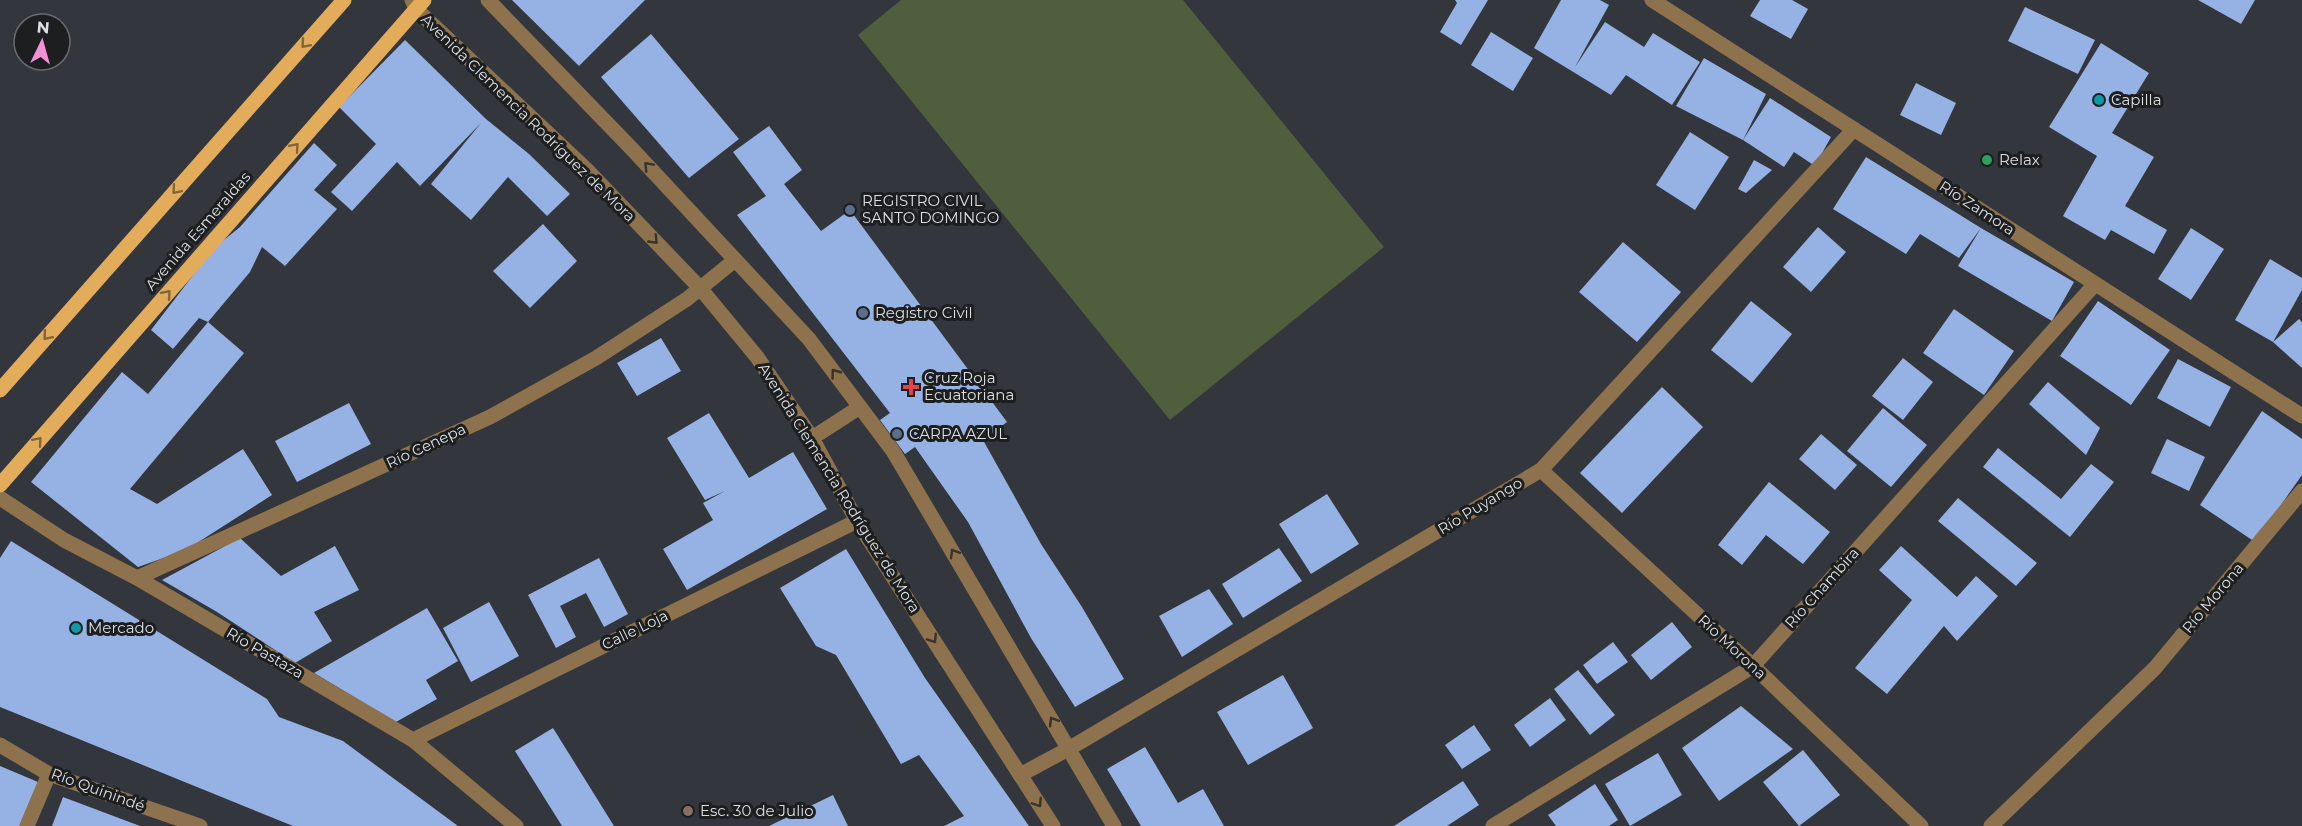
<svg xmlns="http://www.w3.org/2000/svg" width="2302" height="826" viewBox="0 0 2302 826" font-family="Montserrat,sans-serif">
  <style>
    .green { fill: #4f5f3e }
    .building { fill: #96b1e3 }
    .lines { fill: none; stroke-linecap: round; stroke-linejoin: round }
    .minor { stroke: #8d724d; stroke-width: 15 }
    .major { stroke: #e3ac5b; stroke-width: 15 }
    .oneway { stroke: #80653e }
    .oneway2 { stroke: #38332b }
    .culture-dot { fill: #0f9aa8; stroke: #1c1e20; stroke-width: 2 }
    .leisure-dot { fill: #2e9e5b; stroke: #1c1e20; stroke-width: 2 }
    .service-dot { fill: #5c6f8a; stroke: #1c1e20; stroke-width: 2 }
    .health-dot { fill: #e0444e; stroke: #1c1e20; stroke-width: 2 }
    .education-dot { fill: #8d6e63; stroke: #1c1e20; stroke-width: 2 }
    .labels { text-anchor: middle; stroke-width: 6; stroke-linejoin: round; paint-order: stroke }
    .poi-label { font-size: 15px; fill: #dddfe3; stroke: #1c1e20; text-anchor: start }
    .street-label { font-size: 15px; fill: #dddfe3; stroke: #1c1e20 }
  </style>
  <rect width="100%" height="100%" fill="#33363c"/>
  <!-- green -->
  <polygon class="green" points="901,0 1183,0 1384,247 1170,420 858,35"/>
  <!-- building -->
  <g class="building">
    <polygon points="512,0 645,0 579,66"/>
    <polygon points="1455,0 1488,0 1461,45 1440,32 1457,3"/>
    <polygon points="1561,0 1600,0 1609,5 1575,67 1605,22 1644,47 1653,33 1700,62 1672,105 1626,75 1611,95 1534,48"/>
    <polygon points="1760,0 1792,0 1808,9 1791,39 1750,16"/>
    <polygon points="2198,0 2255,0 2241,24"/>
    <polygon points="2025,7 2095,40 2078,74 2008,41"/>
    <polygon points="1491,32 1533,58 1513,91 1471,65"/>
    <polygon points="651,34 739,139 689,178 601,77"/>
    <polygon points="405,40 486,119 529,154 570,194 547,216 508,177 471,220 431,184 481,123 420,186 397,162 352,211 331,192 376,144 339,107"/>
    <polygon points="2101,43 2149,73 2112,133 2154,157 2125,206 2167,230 2154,254 2111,230 2105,240 2063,216 2097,156 2049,127"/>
    <polygon points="1704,58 1766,94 1743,140 1770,98 1831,137 1815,166 1794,152 1784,167 1743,140 1676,106"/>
    <polygon points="1916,83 1956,103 1941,135 1900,115"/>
    <polygon points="769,126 802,170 784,184 821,231 850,210 1007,422 983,440 1041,544 1082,607 1124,679 1075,707 1031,638 968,522 915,447 905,454 880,420 890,413 737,215 766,196 733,152"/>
    <polygon points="1690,132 1729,157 1695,210 1656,185"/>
    <polygon points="314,143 337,165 314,190 337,209 285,266 262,247 250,272 208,322 199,318 173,349 151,330 214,248 240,227"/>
    <polygon points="1866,157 1981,228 2074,282 2052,321 1958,266 1981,228 1959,258 1920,234 1906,254 1833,209"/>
    <polygon points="1754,160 1772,170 1746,193 1738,189"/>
    <polygon points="543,224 577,261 530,308 493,271"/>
    <polygon points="1818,227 1846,252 1811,292 1783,267"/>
    <polygon points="2191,228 2224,249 2191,300 2158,279"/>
    <polygon points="1623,242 1681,292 1637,342 1579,292"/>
    <polygon points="2270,259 2302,278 2302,290 2273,342 2299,319 2302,322 2302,368 2273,342 2235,320"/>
    <polygon points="1751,301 1792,334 1752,383 1711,350"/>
    <polygon points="2098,301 2170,350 2131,405 2060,356"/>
    <polygon points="1954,309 2014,351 1984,395 1923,353"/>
    <polygon points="208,322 244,353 130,489 157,504 243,449 272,495 186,550 138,567 31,482 122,372 148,394"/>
    <polygon points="661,338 681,371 637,396 617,363"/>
    <polygon points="1903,358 1933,382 1903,420 1872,396"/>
    <polygon points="2178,359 2231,387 2210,427 2157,398"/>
    <polygon points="2048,382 2100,428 2086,455 2029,404"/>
    <polygon points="1662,387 1703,427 1622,513 1580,473"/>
    <polygon points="349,403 371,444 297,482 275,441"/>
    <polygon points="1883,408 1927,445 1891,487 1847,451"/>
    <polygon points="2262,411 2302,439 2302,475 2255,542 2200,505"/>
    <polygon points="709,413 749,478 793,452 827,509 687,590 663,549 713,520 703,503 725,491 705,500 667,438"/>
    <polygon points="1821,434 1857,465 1835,490 1799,459"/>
    <polygon points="2167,439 2205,457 2189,491 2151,473"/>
    <polygon points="1998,448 2061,499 2091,464 2114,482 2070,537 1983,467"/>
    <polygon points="1769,482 1830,532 1803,564 1766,535 1742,565 1718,545"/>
    <polygon points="1327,494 1359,544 1311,574 1279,524"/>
    <polygon points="1958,498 2037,563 2016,586 1938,521"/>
    <polygon points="240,538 281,576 335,546 359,590 314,612 332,641 295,663 217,612 162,580"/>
    <polygon points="11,541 267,699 279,717 343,741 458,826 293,826 0,707 0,558"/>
    <polygon points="1901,546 1957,597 1976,576 1998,596 1957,641 1944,626 1887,694 1855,668 1912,600 1879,570"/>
    <polygon points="1279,548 1302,581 1243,618 1222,584"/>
    <polygon points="846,549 925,678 1029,826 944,826 964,816 919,755 901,764 836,655 816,646 780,588"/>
    <polygon points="599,558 628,614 604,627 586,593 560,606 576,637 556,648 528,595"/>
    <polygon points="1209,589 1233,624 1182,657 1159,616"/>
    <polygon points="489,602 519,656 471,682 443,628"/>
    <polygon points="427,608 458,661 426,680 437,699 396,722 314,673"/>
    <polygon points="1672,622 1692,647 1651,680 1631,655"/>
    <polygon points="1613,642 1628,662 1597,684 1583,665"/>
    <polygon points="1578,670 1615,715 1590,735 1554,689"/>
    <polygon points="1283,675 1313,728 1248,765 1217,712"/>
    <polygon points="1550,698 1566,720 1530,747 1514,725"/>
    <polygon points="1741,706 1793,749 1719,801 1682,748"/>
    <polygon points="1474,725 1491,750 1462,769 1445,745"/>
    <polygon points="553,728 614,826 562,826 515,751"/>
    <polygon points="1145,747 1178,803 1203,789 1224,826 1141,826 1107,769"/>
    <polygon points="1803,750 1840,795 1799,826 1763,782"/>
    <polygon points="1658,753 1682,795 1630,826 1605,784"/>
    <polygon points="0,766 38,782 20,826 0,826"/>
    <polygon points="1463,781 1479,805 1447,826 1394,826"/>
    <polygon points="1595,784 1618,820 1609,826 1556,826 1548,815"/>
    <polygon points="833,795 848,826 769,826"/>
    <polygon points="63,797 140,826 52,826"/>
  </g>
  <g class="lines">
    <!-- minor -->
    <g class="minor">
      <polyline points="412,0 416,9 587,170 700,288 757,357 812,438 857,521 1053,826"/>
      <polyline points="488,0 632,149 809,339 893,451 1114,826"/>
      <polyline points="1652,0 2302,416"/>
      <polyline points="812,438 860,407"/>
      <polyline points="1541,470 1753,666 1921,826"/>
      <polyline points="0,498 64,540 137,578 413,740 516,826"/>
      <polyline points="137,578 490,417 596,358 687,299 735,260"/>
      <polyline points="413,740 857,521"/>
      <polyline points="0,745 49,774 200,826"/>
      <polyline points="1020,775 1070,748 1541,470 1854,129"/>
      <polyline points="27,826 49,774"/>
      <polyline points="1493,826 1753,666 2095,284"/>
      <polyline points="1991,826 2155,668 2302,491"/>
    </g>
    <!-- major -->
    <g class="major">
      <polyline points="0,390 344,0"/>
      <polyline points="0,485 424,0"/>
    </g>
  </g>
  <!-- one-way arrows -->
  <defs><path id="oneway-chevron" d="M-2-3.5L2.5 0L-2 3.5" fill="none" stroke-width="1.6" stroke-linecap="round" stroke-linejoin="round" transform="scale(1.5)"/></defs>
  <g class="oneway">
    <use href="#oneway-chevron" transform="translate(305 44) rotate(131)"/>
    <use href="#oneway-chevron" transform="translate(295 147) rotate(-49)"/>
    <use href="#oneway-chevron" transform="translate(176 190) rotate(131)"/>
    <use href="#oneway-chevron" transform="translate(167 294) rotate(-49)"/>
    <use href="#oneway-chevron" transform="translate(47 336) rotate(131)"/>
    <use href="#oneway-chevron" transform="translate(38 441) rotate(-49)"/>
  </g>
  <g class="oneway2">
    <use href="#oneway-chevron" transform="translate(648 166) rotate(-133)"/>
    <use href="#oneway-chevron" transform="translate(654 240) rotate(46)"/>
    <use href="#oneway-chevron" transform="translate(835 373) rotate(-127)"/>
    <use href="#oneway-chevron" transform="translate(954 553) rotate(-121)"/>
    <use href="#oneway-chevron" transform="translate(933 639) rotate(57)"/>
    <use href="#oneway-chevron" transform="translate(1053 721) rotate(-121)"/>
    <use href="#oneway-chevron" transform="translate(1038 803) rotate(57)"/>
  </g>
  <!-- markers -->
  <g class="culture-dot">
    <circle cx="2099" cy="100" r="6"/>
    <circle cx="76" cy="628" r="6"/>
  </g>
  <circle class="leisure-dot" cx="1987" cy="160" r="6"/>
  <g class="service-dot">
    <circle cx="850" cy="210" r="6"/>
    <circle cx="863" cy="313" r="6"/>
    <circle cx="897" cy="434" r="6"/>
  </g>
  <path class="health-dot" d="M908 378h6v6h6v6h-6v6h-6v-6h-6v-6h6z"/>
  <circle class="education-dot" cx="688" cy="811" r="6"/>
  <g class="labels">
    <!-- poi labels -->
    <g class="poi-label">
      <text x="2111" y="105">Capilla</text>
      <text x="1999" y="165">Relax</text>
      <text x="862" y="206">REGISTRO CIVIL<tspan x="862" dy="17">SANTO DOMINGO</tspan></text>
      <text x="875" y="318">Registro Civil</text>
      <text x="924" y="383">Cruz Roja<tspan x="924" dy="17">Ecuatoriana</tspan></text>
      <text x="909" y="439">CARPA AZUL</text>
      <text x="88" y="633">Mercado</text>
      <text x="700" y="816">Esc. 30 de Julio</text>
    </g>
    <!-- street labels -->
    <g class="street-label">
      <text transform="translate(528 118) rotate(44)" y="5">Avenida Clemencia Rodríguez de Mora</text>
      <text transform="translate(1977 208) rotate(33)" y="5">Río Zamora</text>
      <text transform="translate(198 231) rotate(-49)" y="5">Avenida Esmeraldas</text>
      <text transform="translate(426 446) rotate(-25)" y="5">Río Cenepa</text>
      <text transform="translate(839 488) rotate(58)" y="5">Avenida Clemencia Rodríguez de Mora</text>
      <text transform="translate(1480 506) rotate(-31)" y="5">Río Puyango</text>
      <text transform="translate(1822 588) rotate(-48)" y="5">Río Chambira</text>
      <text transform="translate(2213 598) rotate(-50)" y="5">Río Morona</text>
      <text transform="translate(635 630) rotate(-26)" y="5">Calle Loja</text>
      <text transform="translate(1732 647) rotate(43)" y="5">Río Morona</text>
      <text transform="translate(265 653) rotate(30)" y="5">Río Pastaza</text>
      <text transform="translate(98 790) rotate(20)" y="5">Río Quinindé</text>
    </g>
  </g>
  <!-- north arrow -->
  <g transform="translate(42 42) rotate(5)"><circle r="28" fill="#1c1e20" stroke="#696b6e" stroke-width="1.5"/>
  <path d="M0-4.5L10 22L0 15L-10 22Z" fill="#f391d5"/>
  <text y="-9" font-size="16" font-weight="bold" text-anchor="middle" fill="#dddfe3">N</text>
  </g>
</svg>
